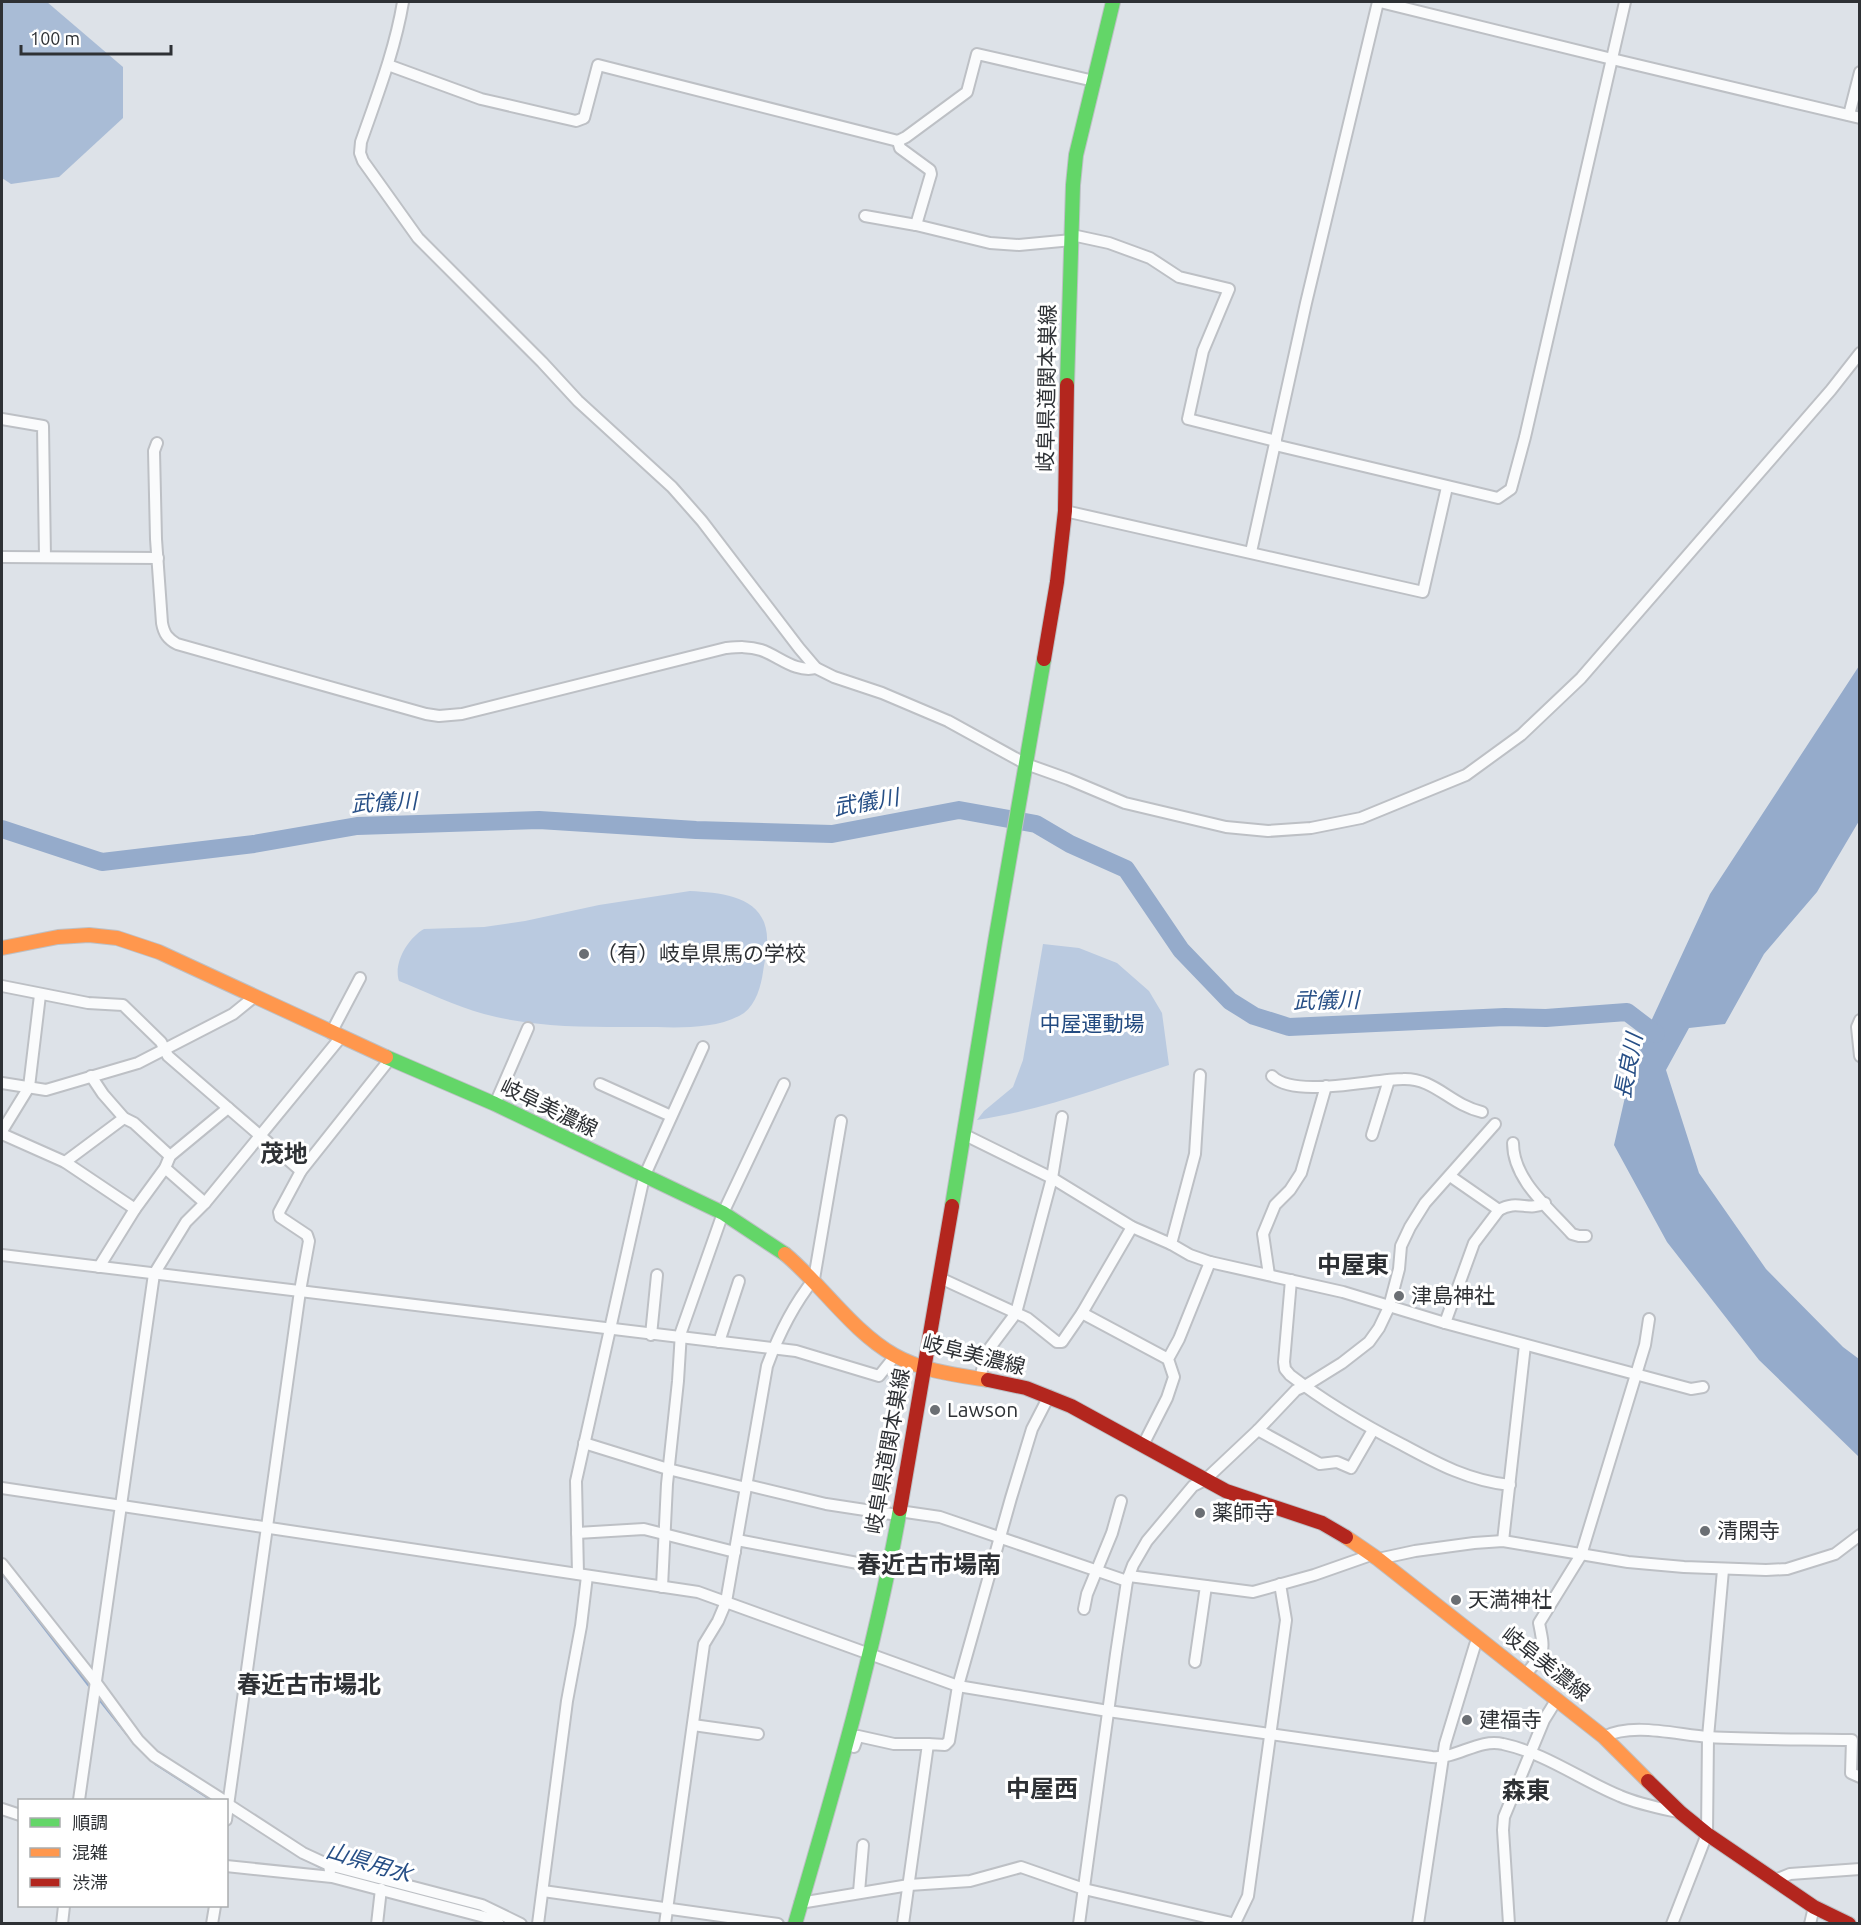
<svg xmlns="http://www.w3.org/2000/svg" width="1861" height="1925" viewBox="0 0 1861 1925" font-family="Ubuntu,'Noto Sans JP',sans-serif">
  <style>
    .green { fill: #bacae0 }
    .forest { fill: #a9bcd6 }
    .water { fill: #95abcb }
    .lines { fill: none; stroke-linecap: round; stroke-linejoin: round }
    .stream { stroke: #95abcb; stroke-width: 3 }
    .river { stroke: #95abcb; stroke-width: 18 }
    .street-casing { stroke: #bdc0c5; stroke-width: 14 }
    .fast-casing { stroke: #bdc0c5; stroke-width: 16 }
    .slow-casing { stroke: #bdc0c5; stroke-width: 16 }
    .jam-casing { stroke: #bdc0c5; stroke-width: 16 }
    .street { stroke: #fafbfc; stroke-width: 10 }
    .fast { stroke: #63d668; stroke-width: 14 }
    .slow { stroke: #ff974d; stroke-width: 14 }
    .jam { stroke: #b3261e; stroke-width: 14 }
    .poi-dot { fill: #6b6f74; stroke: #fff; stroke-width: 2 }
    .labels { text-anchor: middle; stroke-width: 6; stroke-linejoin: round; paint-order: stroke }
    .street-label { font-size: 21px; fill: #2e3135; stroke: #fff }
    .poi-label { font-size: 21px; fill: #2e3135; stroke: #fff; text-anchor: start }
    .park-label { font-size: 21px; fill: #234b81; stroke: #fff }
    .water-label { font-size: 22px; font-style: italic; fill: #274f86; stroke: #fff }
    .quarter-label { font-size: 24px; font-weight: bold; fill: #2e3135; stroke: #fff }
  </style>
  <rect width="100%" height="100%" fill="#dde2e8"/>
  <!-- green -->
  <g class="green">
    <path d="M690 891C726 893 770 897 767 945 767 954 764 963 763 972 761 986 756 1004 744 1013 716 1031 674 1027 642 1027 589 1027 535 1028 484 1014 455 1006 427 992 399 981 393 963 408 938 424 929L484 927 525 921 599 905Z"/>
    <path d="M1043 944 1079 948 1117 963 1149 991 1162 1013 1169 1065C1105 1086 1044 1110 977 1120L984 1111 1013 1087 1023 1060Z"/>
  </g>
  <!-- forest -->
  <polygon class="forest" points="2,2 47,2 123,67 123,118 59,177 11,184 2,178"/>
  <!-- water -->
  <polygon class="water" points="1859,666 1859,821 1817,892 1764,954 1725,1024 1689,1028 1666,1070 1699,1173 1766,1269 1843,1347 1859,1359 1859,1457 1759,1360 1667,1242 1614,1145 1634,1058 1710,894"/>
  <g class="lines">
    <!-- stream -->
    <g class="stream">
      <polyline points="2,1573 91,1688"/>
      <polyline points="100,1700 127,1734"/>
      <polyline points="139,1748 156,1764 212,1800"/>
      <polyline points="309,1861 324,1869 342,1874"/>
      <polyline points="439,1899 481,1911"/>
    </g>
    <!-- river -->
    <polyline class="river" points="2,829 102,862 254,844 357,826 539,820 696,830 832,834 959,810 1036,824 1070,844 1126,869 1181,950 1230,1001 1254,1016 1289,1027 1505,1017 1546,1018 1627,1012 1656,1034"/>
    <!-- street casing -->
    <g class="street-casing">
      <g id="street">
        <path d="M403 2C395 50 377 96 361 142L360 153 363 161 418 238 542 362 578 401 672 487 702 521 799 648 816 668 834 677 882 693 948 721 1026 764 1068 779 1125 803 1226 827 1268 831 1311 828 1361 818 1466 775 1521 735 1581 678 1831 390 1860 353"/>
        <polyline points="1380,2 1612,59 1860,118"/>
        <polyline points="388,65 481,99 576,121 584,118 598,65 898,141 906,137 967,92 977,54 1094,81"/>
        <polyline points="1849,115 1860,72"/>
        <polyline points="898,141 900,148 930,170 931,174 916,225"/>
        <polyline points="865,216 916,225 990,243 1019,245 1072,240"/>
        <polyline points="1072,235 1109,243 1150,258 1179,277 1229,289 1203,351 1188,419 1276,441"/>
        <polyline points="2,419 43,426 45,557"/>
        <path d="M157 443 154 451 156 539 162 623C164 634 168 639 177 644L426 714 439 716 462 714 726 648C738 647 749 646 761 650 779 656 795 673 816 668"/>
        <polyline points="1275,445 1498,498 1511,489 1525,437 1625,2"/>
        <polyline points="1065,511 1423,592 1447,487"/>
        <polyline points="1251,552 1306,303 1378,2"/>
        <polyline points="2,557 158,558"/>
        <polyline points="2,986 88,1003 123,1005 161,1042 168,1056 301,1171"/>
        <polyline points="1860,1020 1857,1027 1860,1056"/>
        <polyline points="331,1033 360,978"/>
        <polyline points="91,1076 103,1094 124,1118 134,1123 170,1156"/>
        <path d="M1272 1076C1294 1099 1372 1079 1403 1079 1435 1078 1449 1104 1482 1112"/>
        <polyline points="2,1083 46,1090 138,1063 233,1014 254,997"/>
        <polyline points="600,1084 671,1116"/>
        <polyline points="495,1104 528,1028"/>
        <polyline points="2,1131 29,1087 40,995"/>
        <polyline points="2,1134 65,1162 135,1209"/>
        <polyline points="965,1135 1052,1178 1132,1227 1171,1244 1190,1255 1210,1262 1343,1292 1445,1323 1691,1389 1703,1387"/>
        <polyline points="1372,1135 1389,1080"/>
        <path d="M1513 1143C1513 1180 1549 1208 1572 1234L1579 1236H1586"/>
        <polyline points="65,1162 124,1118"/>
        <polyline points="165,1168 205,1203"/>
        <path d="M1499 1210C1517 1199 1529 1212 1545 1203"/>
        <polyline points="1171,1244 1195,1154 1200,1075"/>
        <polyline points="2,1255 796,1351 879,1376 895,1356"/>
        <polyline points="99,1267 135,1209 165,1168 170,1156 228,1108"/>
        <polyline points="1269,1275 1263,1234 1275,1205 1290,1190 1301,1173 1326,1086"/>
        <polyline points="940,1278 1016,1313 1052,1178 1062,1117"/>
        <path d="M1291 1280 1284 1362 1285 1369 1290 1375C1325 1402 1364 1425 1403 1445 1438 1464 1470 1481 1510 1485"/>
        <polyline points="1082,1313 1168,1359"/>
        <polyline points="1445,1323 1474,1243 1499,1210 1450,1176"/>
        <polyline points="651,1335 657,1275"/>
        <polyline points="719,1342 739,1281"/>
        <polyline points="980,1379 986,1353 1016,1313 1027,1318 1057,1342 1062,1342 1082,1313 1132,1227"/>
        <polyline points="1258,1430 1320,1464 1337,1462 1351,1468 1373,1430"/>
        <polyline points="584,1443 668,1469 746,1488"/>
        <polyline points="1143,1445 1167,1398 1174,1377 1168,1359 1179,1339 1210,1262"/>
        <polyline points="747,1485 826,1504 898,1515"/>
        <path d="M2 1488 698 1592 958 1686 1108 1711 1432 1757C1457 1759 1479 1738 1503 1744 1545 1753 1581 1780 1620 1796 1638 1804 1659 1808 1678 1812"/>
        <polyline points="899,1511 940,1517 1127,1581"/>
        <polyline points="577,1533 644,1529 735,1552"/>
        <polyline points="737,1540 889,1569"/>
        <polyline points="1503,1541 1525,1345"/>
        <polyline points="1378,1559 1415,1551 1474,1543 1503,1541 1628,1562 1684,1567 1766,1570 1787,1569 1835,1554 1860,1535"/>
        <polyline points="2,1564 97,1684 138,1740 154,1756 223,1800"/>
        <polyline points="578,1574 576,1481 644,1177 703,1047"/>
        <polyline points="1129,1576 1253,1592 1314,1575 1371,1555"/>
        <polyline points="662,1587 667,1484 678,1381 681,1332 723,1213 784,1084"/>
        <polyline points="1084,1609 1087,1594 1112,1533 1121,1501"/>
        <polyline points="1195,1662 1206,1586"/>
        <path d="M1526 1674C1545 1651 1545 1652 1539 1623L1581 1555 1645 1345 1649 1319"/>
        <polyline points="693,1725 758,1734"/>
        <path d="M1604 1737C1632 1722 1678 1735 1709 1737 1757 1740 1805 1739 1852 1740L1851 1773 1860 1777"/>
        <polyline points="854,1747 858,1736 894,1744 928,1744"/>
        <polyline points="79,1800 154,1274 186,1222 205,1203 341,1037"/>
        <polyline points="226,1803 303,1853 329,1865 330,1871"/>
        <polyline points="2,1809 20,1815"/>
        <polyline points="226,1820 300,1291 309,1241 307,1235 280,1217 279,1212 301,1171 390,1059"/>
        <polyline points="329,1865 482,1905 521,1924"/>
        <polyline points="226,1866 332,1877 492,1919 499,1924"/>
        <polyline points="1775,1880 1790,1874 1860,1869"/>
        <polyline points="543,1891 778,1924"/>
        <polyline points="859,1892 863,1845"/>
        <polyline points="800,1903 909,1885 970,1881 1021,1867 1084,1889 1236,1924"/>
        <polyline points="1235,1923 1248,1896 1286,1620 1280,1584"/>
        <polyline points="62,1924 64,1906"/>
        <polyline points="212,1924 215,1906"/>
        <polyline points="377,1924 381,1889"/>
        <polyline points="538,1924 567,1701 581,1626 587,1576"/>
        <path d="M665 1924 704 1644 718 1621 726 1602 767 1366C778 1336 794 1304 814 1279L841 1121"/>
        <polyline points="903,1924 928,1744 945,1745 949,1741 958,1686 1011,1498 1032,1429 1049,1396"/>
        <polyline points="1079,1924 1116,1654 1127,1581 1133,1565 1147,1541 1193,1486 1205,1480 1258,1430 1296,1390 1305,1386 1342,1363 1369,1342 1379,1328 1389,1307 1399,1269 1401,1246 1410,1227 1425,1203 1495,1124"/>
        <polyline points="1418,1924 1445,1744 1475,1645 1479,1638"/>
        <polyline points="1509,1924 1503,1830 1504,1817 1544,1720 1557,1699"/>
        <polyline points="1672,1924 1707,1834 1708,1737 1723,1570"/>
        <polyline points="1810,1924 1814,1907"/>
      </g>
    </g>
    <!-- fast casing -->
    <g class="fast-casing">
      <g id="fast">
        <polyline points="1067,385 1073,185 1076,155 1113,2"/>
        <polyline points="386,1057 495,1104 723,1213 785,1254"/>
        <polyline points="952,1206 995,942 1044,659"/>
        <path d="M795 1924C835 1787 875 1650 900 1509"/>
      </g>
    </g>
    <!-- slow casing -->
    <g class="slow-casing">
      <g id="slow">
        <polyline points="2,948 58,937 89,935 117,938 159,952 386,1057"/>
        <path d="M785 1254C822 1285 852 1331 894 1355 922 1371 956 1375 988 1380"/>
        <polyline points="1346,1537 1378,1559 1604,1737 1648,1781"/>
      </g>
    </g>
    <!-- jam casing -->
    <g class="jam-casing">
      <g id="jam">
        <polyline points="1044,659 1057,582 1065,511 1067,385"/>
        <polyline points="988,1380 1026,1388 1071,1406 1226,1491 1322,1523 1346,1537"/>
        <polyline points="900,1509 952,1206"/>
        <polyline points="1648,1781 1681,1813 1707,1834 1814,1907 1849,1924"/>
      </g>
    </g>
    <!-- street -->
    <use href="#street" class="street"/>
    <!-- fast -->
    <use href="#fast" class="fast"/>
    <!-- slow -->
    <use href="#slow" class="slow"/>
    <!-- jam -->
    <use href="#jam" class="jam"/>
  </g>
  <!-- markers -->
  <g class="poi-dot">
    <circle cx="584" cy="954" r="6"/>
    <circle cx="1399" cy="1296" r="6"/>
    <circle cx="935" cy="1410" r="6"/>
    <circle cx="1200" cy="1513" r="6"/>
    <circle cx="1705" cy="1531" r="6"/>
    <circle cx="1456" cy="1600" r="6"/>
    <circle cx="1467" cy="1720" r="6"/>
  </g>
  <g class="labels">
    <!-- street labels -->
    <g class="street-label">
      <text transform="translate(1047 388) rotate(-89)" y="7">岐阜県道関本巣線</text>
      <text transform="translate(549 1108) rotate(26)" y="7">岐阜美濃線</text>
      <text transform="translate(974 1355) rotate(14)" y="7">岐阜美濃線</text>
      <text transform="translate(888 1451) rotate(-80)" y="7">岐阜県道関本巣線</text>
      <text transform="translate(1546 1664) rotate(38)" y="7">岐阜美濃線</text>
    </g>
    <!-- poi labels -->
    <g class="poi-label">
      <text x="596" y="961">（有）岐阜県馬の学校</text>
      <text x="1411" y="1303">津島神社</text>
      <text x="947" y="1417">Lawson</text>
      <text x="1212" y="1520">薬師寺</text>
      <text x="1717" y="1538">清閑寺</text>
      <text x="1468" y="1607">天満神社</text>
      <text x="1479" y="1727">建福寺</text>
    </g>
    <!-- park labels -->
    <g class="park-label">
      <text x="1092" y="1031">中屋運動場</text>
    </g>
    <!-- water labels -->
    <g class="water-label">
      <text transform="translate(384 802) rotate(-3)" y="8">武儀川</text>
      <text transform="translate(866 802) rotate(-10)" y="8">武儀川</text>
      <text transform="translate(1326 1000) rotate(-1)" y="8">武儀川</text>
      <text transform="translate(1628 1066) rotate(-79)" y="8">長良川</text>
      <text transform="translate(369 1862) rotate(17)" y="8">山県用水</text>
    </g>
    <!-- quarter labels -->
    <g class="quarter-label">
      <text x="284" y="1162">茂地</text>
      <text x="1353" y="1273">中屋東</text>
      <text x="929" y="1573">春近古市場南</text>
      <text x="309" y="1693">春近古市場北</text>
      <text x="1042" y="1797">中屋西</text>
      <text x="1526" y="1799">森東</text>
    </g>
  </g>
  <!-- border -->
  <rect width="1861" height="1925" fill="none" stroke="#2e3135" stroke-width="6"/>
  <!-- legend -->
  <rect x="18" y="1799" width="210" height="108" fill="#ffffff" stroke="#abadae" stroke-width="1.5"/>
  <rect x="30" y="1818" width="30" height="9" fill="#63d668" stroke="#abadae" stroke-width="1.5"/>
  <text x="72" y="1829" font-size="18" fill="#2e3135">順調</text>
  <rect x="30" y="1848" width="30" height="9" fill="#ff974d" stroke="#abadae" stroke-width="1.5"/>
  <text x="72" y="1859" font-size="18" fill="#2e3135">混雑</text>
  <rect x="30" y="1878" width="30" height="9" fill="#b3261e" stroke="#abadae" stroke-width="1.5"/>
  <text x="72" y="1889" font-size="18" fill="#2e3135">渋滞</text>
  <!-- scale -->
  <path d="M21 45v9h150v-9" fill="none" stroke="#2e3135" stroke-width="3"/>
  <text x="30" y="45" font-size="18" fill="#2e3135" stroke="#ffffff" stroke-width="4.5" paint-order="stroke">100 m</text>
</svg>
